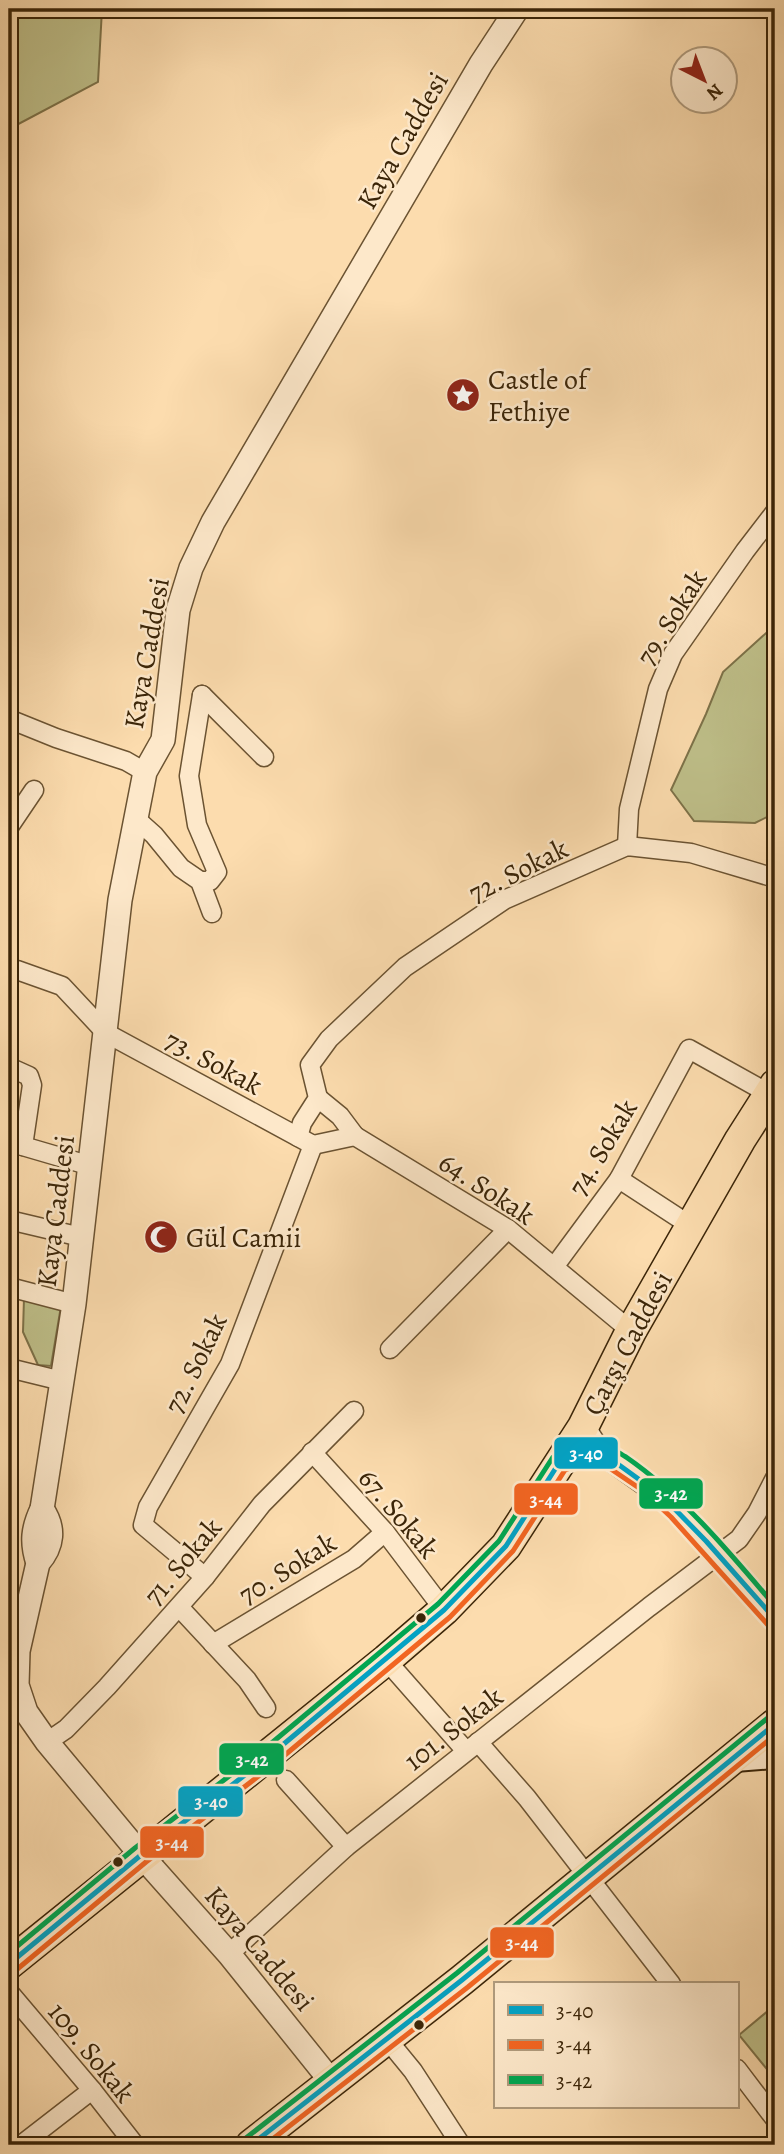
<svg xmlns="http://www.w3.org/2000/svg" width="784" height="2154" viewBox="0 0 784 2154" font-family="Alegreya,serif">
  <style>
    .green { fill: #bfc08a; stroke: #7d7249; stroke-width: 2 }
    .lines { fill: none; stroke-linecap: round; stroke-linejoin: round }
    .minor-casing { stroke: #6b5332; stroke-width: 21 }
    .tertiary-casing { stroke: #6b5332; stroke-width: 26 }
    .secondary-casing { stroke: #3b2508; stroke-width: 30 }
    .primary-casing { stroke: #3b2508; stroke-width: 33 }
    .minor { stroke: #fde8ca; stroke-width: 18 }
    .tertiary { stroke: #fde8ca; stroke-width: 23 }
    .secondary { stroke: #fde8ca; stroke-width: 26 }
    .primary { stroke: #fcdcae; stroke-width: 30 }
    .bus-1-casing { stroke: #fde8ca; stroke-width: 10 }
    .bus-2-casing { stroke: #fde8ca; stroke-width: 10 }
    .bus-3-casing { stroke: #fde8ca; stroke-width: 10 }
    .bus-1 { stroke: #03a2c4; stroke-width: 5 }
    .bus-2 { stroke: #f26522; stroke-width: 5 }
    .bus-3 { stroke: #00a651; stroke-width: 5 }
    .bus-dot { fill: #3b2508; stroke: #fde8ca; stroke-width: 2.5 }
    .labels { text-anchor: middle; stroke-width: 5; stroke-linejoin: round; paint-order: stroke }
    .street-label { font-size: 28px; fill: #3b2508; stroke: #fde8ca }
    .poi-label { font-size: 28px; fill: #3b2508; stroke: #fde8ca; text-anchor: start }
    .line-badge { stroke: #fde8ca; stroke-width: 2.5 }
    .badge-label { font-size: 19px; text-anchor: middle; font-weight: bold; fill: #fff }
  </style>
  <rect width="100%" height="100%" fill="#fcdcae"/>
  <filter id="stains"><feTurbulence type="fractalNoise" baseFrequency=".00286" numOctaves="4"/><feColorMatrix values="0 0 0 0 .2 0 0 0 0 .09 0 0 0 0 .02 0 0 0 .5 -.17"/></filter>
  <radialGradient id="worn" r=".72"><stop offset=".6" stop-color="#630" stop-opacity="0"/><stop offset="1" stop-color="#630" stop-opacity=".3"/></radialGradient>
  <!-- green -->
  <g class="green">
    <polygon points="9,9 102,9 98,82 9,129"/>
    <polygon points="775,625 775,813 755,823 694,821 671,790 706,714 723,672"/>
    <polygon points="24,1298 61,1306 51,1366 38,1365 23,1332"/>
    <polygon points="775,2005 775,2079 739,2035"/>
  </g>
  <g class="lines">
    <!-- minor casing -->
    <g class="minor-casing">
      <g id="minor">
        <polyline points="202,695 264,757"/>
        <polyline points="9,719 56,738 126,761 145,772"/>
        <polyline points="135,818 154,835 181,868 200,881 212,913"/>
        <polyline points="9,827 34,790"/>
        <polyline points="627,846 629,809 658,689 673,654 745,551 775,512"/>
        <polyline points="200,881 210,881 217,872 197,825 189,776 202,695"/>
        <polyline points="9,972 17,970 62,986 106,1033 313,1145 355,1136 508,1229 631,1331"/>
        <polyline points="9,1067 29,1076 32,1085 23,1146"/>
        <polyline points="318,1098 340,1116 355,1136"/>
        <polyline points="298,1137 302,1123 318,1098 310,1065 329,1039 405,967 504,900 627,846 691,853 775,878"/>
        <polyline points="9,1142 91,1166"/>
        <polyline points="619,1179 691,1226"/>
        <polyline points="9,1220 81,1237"/>
        <polyline points="554,1267 619,1179 689,1049 775,1097"/>
        <polyline points="9,1287 74,1304"/>
        <polyline points="390,1349 508,1229"/>
        <polyline points="9,1368 62,1381"/>
        <polyline points="312,1452 385,1532 444,1610"/>
        <polyline points="205,1577 143,1525 148,1507 230,1364 313,1145"/>
        <polyline points="179,1607 247,1680 266,1708"/>
        <polyline points="213,1644 354,1559 385,1532"/>
        <polyline points="386,1660 466,1751"/>
        <polyline points="9,1711 26,1712"/>
        <polyline points="47,1742 66,1729 107,1687 205,1577 262,1504 354,1411"/>
        <polyline points="478,1742 527,1798 671,1984"/>
        <polyline points="286,1780 346,1847"/>
        <polyline points="229,1954 346,1847 649,1607 739,1539 757,1513 775,1478"/>
        <polyline points="9,1992 92,2090 135,2145"/>
        <polyline points="386,2038 413,2071 461,2145"/>
        <polyline points="737,2069 775,2119"/>
        <polyline points="21,2145 92,2090"/>
      </g>
    </g>
    <!-- tertiary casing -->
    <g class="tertiary-casing">
      <g id="tertiary">
        <polyline points="583,1427 597,1449 660,1494 681,1515 775,1619"/>
        <path d="M42 1509C55 1528 53 1546 38 1563L18 1651 17 1685 26 1712 47 1742 141 1855 229 1954 331 2081"/>
        <path d="M38 1563C31 1542 33 1528 42 1509L74 1304 120 900 145 772 163 740 178 610 191 568 213 522 481 64 517 9"/>
      </g>
    </g>
    <!-- secondary casing -->
    <g class="secondary-casing">
      <polyline id="secondary" points="735,1758 775,1755"/>
    </g>
    <!-- primary casing -->
    <g class="primary-casing">
      <g id="primary">
        <polyline points="9,1964 386,1660 444,1610 506,1546 583,1427 631,1331 740,1140 775,1085"/>
        <polyline points="251,2145 462,1980 775,1724"/>
      </g>
    </g>
    <!-- minor -->
    <use href="#minor" class="minor"/>
    <!-- tertiary -->
    <use href="#tertiary" class="tertiary"/>
    <!-- secondary -->
    <use href="#secondary" class="secondary"/>
    <!-- primary -->
    <use href="#primary" class="primary"/>
    <!-- bus-1 casing -->
    <g class="bus-1-casing">
      <g id="bus-1">
        <polyline points="9,1964 141,1855 267,1758 444,1610 506,1546 559,1463 597,1449 662,1496 706,1541 775,1619"/>
        <polyline points="251,2145 462,1980 775,1724"/>
      </g>
    </g>
    <!-- bus-2 casing -->
    <g class="bus-2-casing">
      <g id="bus-2">
        <polyline points="15,1971 146,1862 273,1765 450,1617 513,1551 565,1470 596,1459 642,1490 671,1517 768,1625"/>
        <polyline points="265,2145 468,1987 775,1735"/>
      </g>
    </g>
    <!-- bus-3 casing -->
    <g class="bus-3-casing">
      <g id="bus-3">
        <path d="M9 1953 135 1848 262 1751 438 1604 499 1541 553 1457 598 1440C608 1445 617 1452 626 1457 684 1497 730 1553 775 1606"/>
        <polyline points="246,2138 457,1973 769,1717"/>
      </g>
    </g>
    <!-- bus-1 -->
    <use href="#bus-1" class="bus-1"/>
    <!-- bus-2 -->
    <use href="#bus-2" class="bus-2"/>
    <!-- bus-3 -->
    <use href="#bus-3" class="bus-3"/>
  </g>
  <!-- icons -->
  <defs>
    <g id="sight-disc" transform="scale(1.75)"><circle r="9.5" fill="#8f2418" stroke="#fde8ca"/><path d="M0-6L1.8-2.2L6-1.7L2.9 1.2L3.7 5.4L0 3.3L-3.7 5.4L-2.9 1.2L-6-1.7L-1.8-2.2Z" fill="#fff"/></g>
    <g id="mosque-disc" transform="scale(1.75)"><circle r="9.5" fill="#8f2418" stroke="#fde8ca"/><path d="M3.5-4.9A6 6 0 1 0 3.5 4.9A5 5 0 1 1 3.5-4.9Z" fill="#fff"/></g>
  </defs>
  <g fill-rule="evenodd">
    <use href="#sight-disc" x="463" y="395"/>
    <use href="#mosque-disc" x="161" y="1237"/>
  </g>
  <!-- markers -->
  <g class="bus-dot">
    <circle cx="421" cy="1618" r="6"/>
    <circle cx="118" cy="1862" r="6"/>
    <circle cx="419" cy="2025" r="6"/>
  </g>
  <g class="labels">
    <!-- street labels -->
    <g class="street-label">
      <text transform="translate(402 140) rotate(-60)" y="10">Kaya Caddesi</text>
      <text transform="translate(671 617) rotate(-58)" y="10">79. Sokak</text>
      <text transform="translate(146 653) rotate(-80)" y="10">Kaya Caddesi</text>
      <text transform="translate(518 870) rotate(-27)" y="10">72. Sokak</text>
      <text transform="translate(214 1062) rotate(28)" y="10">73. Sokak</text>
      <text transform="translate(602 1147) rotate(-59)" y="10">74. Sokak</text>
      <text transform="translate(487 1188) rotate(33)" y="10">64. Sokak</text>
      <text transform="translate(55 1211) rotate(-83)" y="10">Kaya Caddesi</text>
      <text transform="translate(627 1343) rotate(-62)" y="10">Çarşı Caddesi</text>
      <text transform="translate(195 1363) rotate(-64)" y="10">72. Sokak</text>
      <text transform="translate(399 1513) rotate(50)" y="10">67. Sokak</text>
      <text transform="translate(182 1561) rotate(-50)" y="10">71. Sokak</text>
      <text transform="translate(287 1568) rotate(-32)" y="10">70. Sokak</text>
      <text transform="translate(453 1728) rotate(-38)" y="10">101. Sokak</text>
      <text transform="translate(260 1948) rotate(50)" y="10">Kaya Caddesi</text>
      <text transform="translate(92 2052) rotate(51)" y="10">109. Sokak</text>
    </g>
    <!-- poi labels -->
    <g class="poi-label">
      <text x="488" y="389">Castle of<tspan x="488" dy="32">Fethiye</tspan></text>
      <text x="186" y="1247">Gül Camii</text>
    </g>
  </g>
  <g class="line-badge">
    <rect x="553" y="1436" width="66" height="34" rx="7" fill="#03a2c4"/>
    <rect x="638" y="1477" width="66" height="33" rx="7" fill="#00a651"/>
    <rect x="513" y="1482" width="66" height="34" rx="7" fill="#f26522"/>
    <rect x="218" y="1742" width="67" height="34" rx="7" fill="#00a651"/>
    <rect x="177" y="1785" width="67" height="33" rx="7" fill="#03a2c4"/>
    <rect x="139" y="1825" width="66" height="34" rx="7" fill="#f26522"/>
    <rect x="489" y="1926" width="66" height="33" rx="7" fill="#f26522"/>
  </g>
  <g class="badge-label">
    <text x="586" y="1460">3-40</text>
    <text x="671" y="1500">3-42</text>
    <text x="546" y="1506">3-44</text>
    <text x="252" y="1766">3-42</text>
    <text x="211" y="1808">3-40</text>
    <text x="172" y="1849">3-44</text>
    <text x="522" y="1949">3-44</text>
  </g>
  <!-- margin -->
  <rect width="784" height="2154" fill="none" stroke="#fcdcae" stroke-width="35"/>
  <rect x="10" y="10" width="763" height="2133" fill="none" stroke="#3b2508" stroke-width="3.5"/>
  <rect x="18" y="18" width="749" height="2119" fill="none" stroke="#3b2508" stroke-width="2"/>
  <!-- legend -->
  <rect x="494" y="1982" width="245" height="126" fill="#fde8ca" stroke="#af9a7c" stroke-width="2"/>
  <rect x="508" y="2005" width="35" height="10" fill="#03a2c4" stroke="#af9a7c" stroke-width="2"/>
  <text x="556" y="2018" font-size="21" fill="#3b2508">3-40</text>
  <rect x="508" y="2040" width="35" height="10" fill="#f26522" stroke="#af9a7c" stroke-width="2"/>
  <text x="556" y="2052" font-size="21" fill="#3b2508">3-44</text>
  <rect x="508" y="2075" width="35" height="10" fill="#00a651" stroke="#af9a7c" stroke-width="2"/>
  <text x="556" y="2088" font-size="21" fill="#3b2508">3-42</text>
  <!-- north arrow -->
  <g transform="translate(704 80) rotate(138)"><circle r="33" fill="#fde8ca" stroke="#af9a7c" stroke-width="2"/>
  <path d="M0-5L12 26L0 18L-12 26Z" fill="#8f2418"/>
  <text y="-10" font-size="19" font-weight="bold" text-anchor="middle" fill="#3b2508">N</text>
  </g>
  <rect width="100%" height="100%" filter="url(#stains)"/>
  <rect width="100%" height="100%" fill="url(#worn)"/>
</svg>
